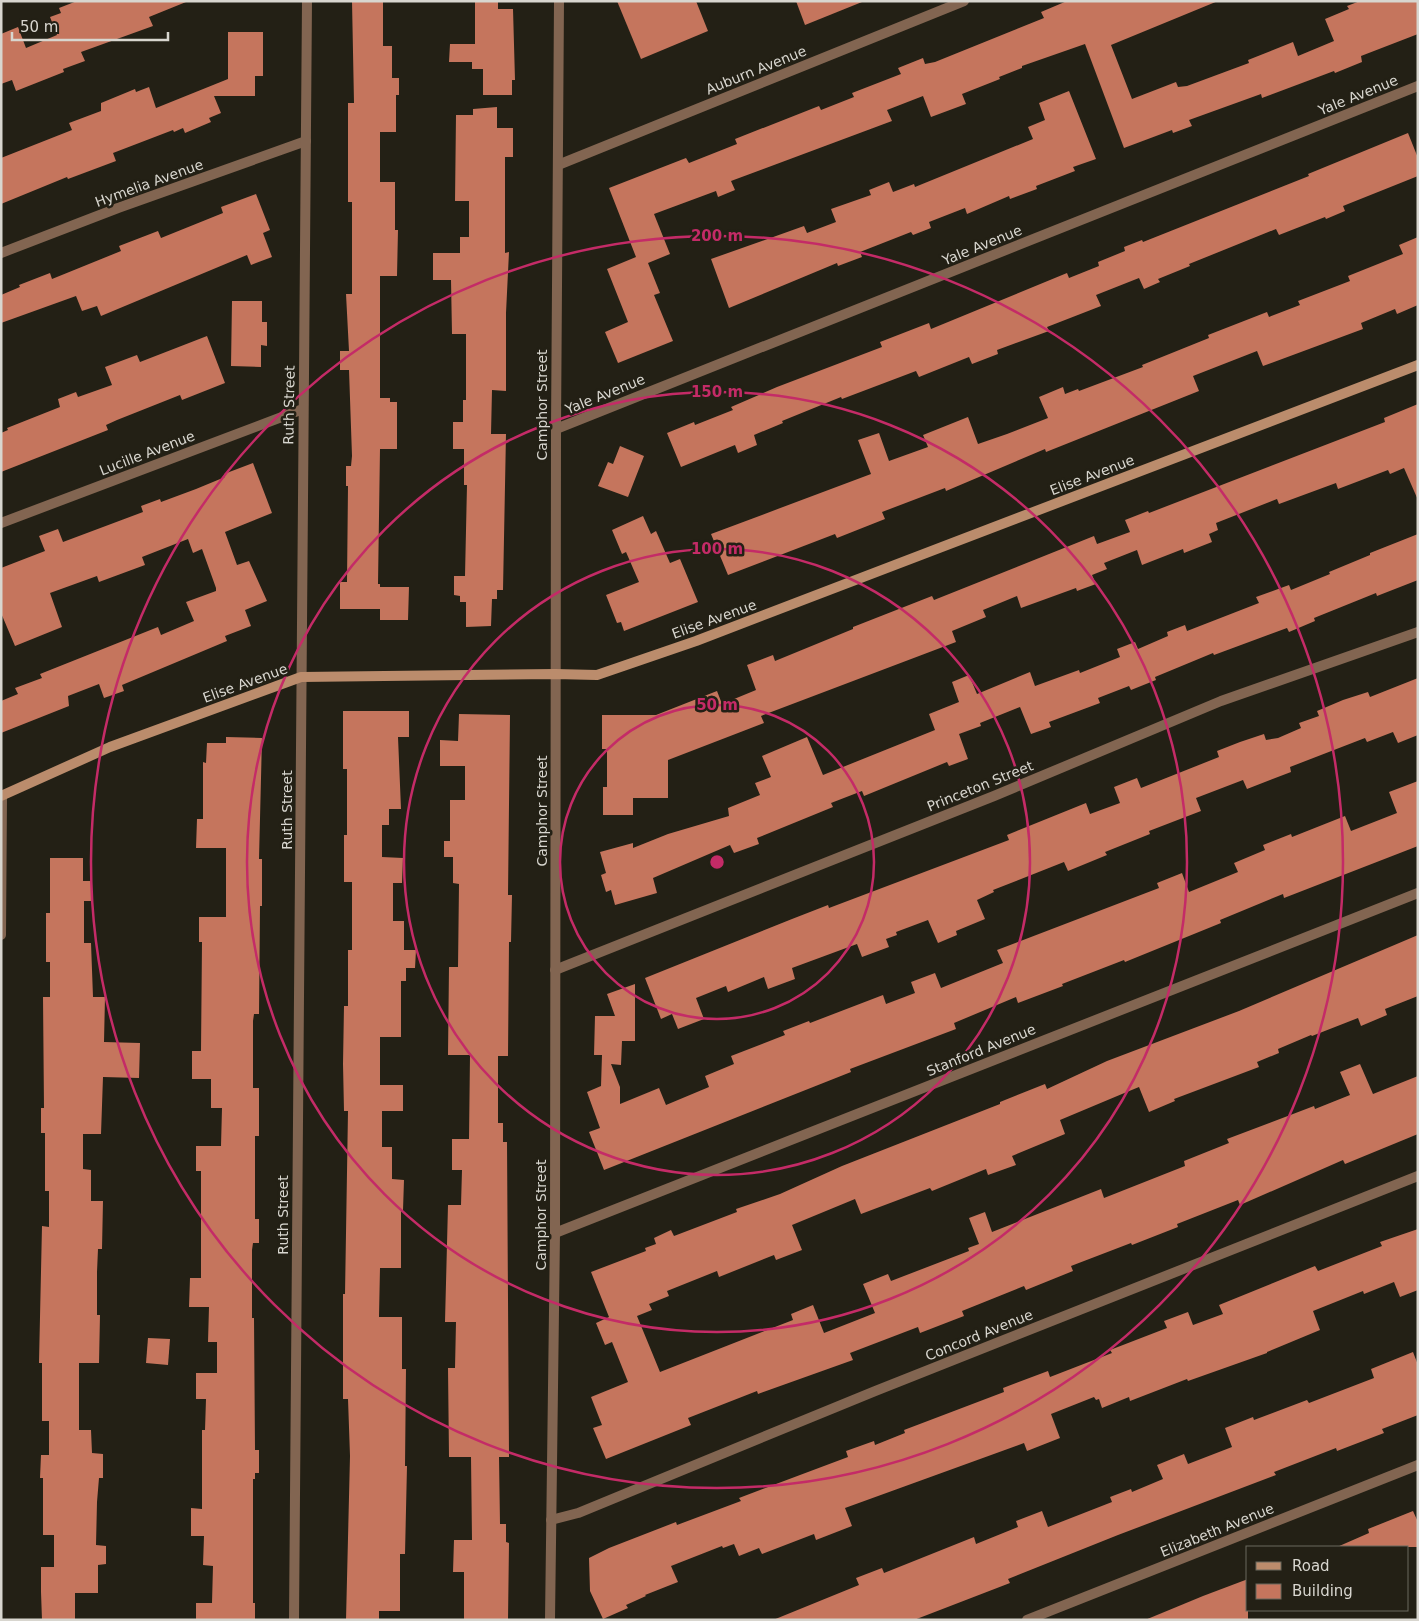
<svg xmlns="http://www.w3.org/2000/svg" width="1419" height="1621" viewBox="0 0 1419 1621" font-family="'DejaVu Sans',sans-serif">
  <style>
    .building { fill: #c5755d }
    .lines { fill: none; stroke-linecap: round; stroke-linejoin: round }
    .street { stroke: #826551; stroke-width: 10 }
    .secondary { stroke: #bb8c6c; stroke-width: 10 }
    .ring { fill: none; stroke: #c42b67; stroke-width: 2.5 }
    .labels { text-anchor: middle; stroke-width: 5; stroke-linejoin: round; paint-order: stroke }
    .street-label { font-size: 14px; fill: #d8d6cf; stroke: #232015 }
    .centre { fill: #c42b67; stroke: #232015; stroke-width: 2.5 }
    .ring-label { font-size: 15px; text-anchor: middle; font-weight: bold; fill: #c42b67; stroke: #232015; stroke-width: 5; stroke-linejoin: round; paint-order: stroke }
  </style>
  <rect width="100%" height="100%" fill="#232015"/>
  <!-- building -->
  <g class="building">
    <polygon points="77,1 186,2 149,17 153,26 81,52 85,61 63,69 64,72 16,91 12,80 1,84 1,34 18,27 26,48 57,35 50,17 61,13 59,8"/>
    <polygon points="352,1 383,1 383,46 392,46 392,78 399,78 399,95 396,95 396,132 380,132 380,182 395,182 395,230 398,230 397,276 380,276 380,398 390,398 390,402 397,402 397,449 380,449 378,584 380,584 380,587 409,587 408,620 380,620 380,609 340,609 340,582 347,582 348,486 346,486 346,466 351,466 352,456 349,370 340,370 340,351 349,351 346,294 352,294 352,202 348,202 348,103 354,103"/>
    <polygon points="475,1 498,1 498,9 513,9 515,80 512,80 512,95 483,95 483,69 472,69 472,62 449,62 450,44 475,44"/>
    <polygon points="617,1 696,1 708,31 641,59"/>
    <polygon points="796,1 862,1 862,2 805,25"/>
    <polygon points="1067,1 1218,1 1111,45 1132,99 1176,82 1178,87 1187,86 1249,63 1248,60 1293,42 1298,56 1334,41 1325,19 1349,9 1347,6 1360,1 1418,1 1418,34 1361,56 1362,62 1335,73 1334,71 1262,98 1261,94 1189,120 1192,126 1173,133 1172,130 1124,148 1085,44 1022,66 1022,68 999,77 1000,79 962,94 966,104 931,117 923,96 887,110 892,121 731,181 735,190 718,197 716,191 654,214 670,254 648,263 660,293 654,295 673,341 618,363 605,332 628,322 607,269 636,257 609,188 686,158 689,163 737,144 735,139 819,106 821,110 854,97 852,93 901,74 898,68 923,58 925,64 935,62 1044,18 1041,12"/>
    <polygon points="228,32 263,32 263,76 255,76 255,96 214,96 221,113 209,118 211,122 185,133 183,128 174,132 173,130 113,153 116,161 68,179 67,177 1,204 1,158 72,130 69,123 101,111 101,103 135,89 136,92 149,87 156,108 228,79"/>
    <polygon points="1069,91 1096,159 1073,167 1075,171 1036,186 1037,189 1010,199 1009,196 967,214 965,208 929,222 931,228 913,235 911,232 860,252 862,257 838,266 837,263 729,308 711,259 804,226 807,233 836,222 831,209 871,195 869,190 889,182 893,192 914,184 915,187 1033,139 1028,127 1045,120 1039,103"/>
    <polygon points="497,107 497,128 513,128 513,157 505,157 505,253 509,252 506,313 506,391 492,390 491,434 506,434 503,590 497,590 497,599 492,599 491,626 466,627 466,602 460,602 460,596 454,595 454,576 465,576 467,485 464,485 464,449 453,449 453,422 463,422 463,400 466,400 466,334 452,334 451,280 433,280 433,253 460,253 460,237 469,237 469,201 455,201 456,115 473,115 473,109"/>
    <polygon points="1408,133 1418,158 1418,176 1343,206 1345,211 1326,219 1325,217 1279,235 1276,229 1189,264 1190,266 1158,279 1160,282 1144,289 1139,278 1096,295 1101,306 1047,327 1049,331 997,350 998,354 972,364 969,357 919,377 916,371 842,399 841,397 782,421 783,423 754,435 757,445 738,453 735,445 681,467 667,433 694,422 695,425 733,410 731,407 777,387 882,347 880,342 929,323 931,329 1067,273 1069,278 1099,266 1098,262 1125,251 1124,247 1142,240 1143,242 1309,176 1308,174"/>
    <polygon points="256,194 270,230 263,233 272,257 251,265 247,255 101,316 97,306 82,311 76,296 1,323 1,295 20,287 19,285 50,273 52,279 121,251 119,246 158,231 161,238 223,213 221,207"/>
    <polygon points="1418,237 1418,305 1397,314 1395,309 1361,323 1363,329 1263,366 1257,351 1193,376 1199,391 1046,452 1045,449 946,491 945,488 882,512 885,519 837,538 835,534 728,575 711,534 871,474 858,440 879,433 889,461 928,447 923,435 968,417 978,444 1007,434 1048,418 1039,397 1063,387 1065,394 1078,389 1079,391 1143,367 1142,365 1209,338 1208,335 1267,312 1269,317 1300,305 1298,301 1350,281 1348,276 1403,254 1399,245"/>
    <polygon points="232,301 262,301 262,322 267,322 267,346 261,345 261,367 231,366"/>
    <polygon points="207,336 225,383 182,400 180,395 117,420 106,425 108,430 1,472 1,433 8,430 7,428 60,407 58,399 76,392 78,397 112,385 105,367 137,355 140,362"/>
    <polygon points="1418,404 1418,500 1404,468 1390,474 1388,470 1338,489 1336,483 1279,504 1277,499 1216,523 1218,530 1209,534 1212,542 1184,553 1183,549 1142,565 1137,550 1104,563 1107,569 1092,575 1096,584 1077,591 1076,588 1021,608 1017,596 983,610 986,617 952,631 956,642 761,716 764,723 668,760 668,798 633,798 633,815 603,815 603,787 607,787 607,749 602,749 602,715 656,715 717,691 722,704 756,690 747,665 773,655 775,661 853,629 853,627 932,596 934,600 1094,536 1097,544 1130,532 1125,520 1148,511 1149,513 1385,422 1384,418"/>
    <polygon points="620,446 644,456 628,497 598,486 608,462 613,464"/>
    <polygon points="253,463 272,513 225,532 237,565 249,561 267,601 245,610 251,626 225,636 227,641 122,685 124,691 104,698 99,684 68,696 69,706 1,733 1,701 18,694 15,688 42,678 40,674 158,627 161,635 194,621 186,602 216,591 216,588 202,549 193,553 188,539 142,557 145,565 99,582 97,576 50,593 62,627 15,646 1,613 1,568 45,551 39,536 58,529 63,542 143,512 141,506 160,499 161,502 196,489 225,477 224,474"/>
    <polygon points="643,516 651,534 656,531 670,563 680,559 698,602 624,631 621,622 617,623 606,595 639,582 626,552 622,554 612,530"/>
    <polygon points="1418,534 1418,580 1377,596 1376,593 1314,618 1315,621 1289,632 1287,628 1214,655 1213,653 1155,677 1156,680 1131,690 1129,686 1098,698 1100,703 1049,722 1051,727 1031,734 1020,707 980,723 981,726 959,734 968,759 949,766 947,762 864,796 862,791 831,803 833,807 757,838 759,844 734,853 730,845 653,878 657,893 615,905 611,890 606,892 601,875 606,873 600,852 633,843 633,848 668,834 729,816 728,808 760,795 755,783 771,777 762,756 807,737 823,775 935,730 929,714 959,702 952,682 969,675 977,694 1030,672 1035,686 1079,670 1080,673 1120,657 1117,649 1135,642 1138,649 1168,636 1167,632 1185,625 1187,631 1259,603 1256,597 1289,585 1291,590 1330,574 1329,572 1370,555 1370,553"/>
    <polygon points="1418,678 1418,735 1398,743 1393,732 1367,742 1365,738 1290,767 1291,772 1247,789 1243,780 1196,798 1201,811 1149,831 1150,834 1105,852 1107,855 1068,871 1064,862 993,890 994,892 977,900 985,919 956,931 957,935 938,943 928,920 896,932 897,935 886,939 889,947 862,957 857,944 792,968 795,979 768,989 764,977 728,992 726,986 696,998 704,1019 678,1029 672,1014 661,1019 645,978 792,919 828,905 829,908 1009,840 1007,835 1086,803 1090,814 1120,803 1114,787 1137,778 1141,788 1219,757 1217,751 1240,742 1264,734 1266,740 1278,738 1301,728 1299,723 1319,716 1317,711 1343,700 1368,692 1370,697"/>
    <polygon points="343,711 409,711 409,737 398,737 401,809 389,809 389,825 382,825 382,857 403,858 402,883 393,883 393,921 404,921 404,950 416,950 415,968 406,968 406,981 401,981 401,1037 380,1037 380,1085 403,1085 403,1111 382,1111 382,1147 392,1147 392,1179 404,1180 403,1210 401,1210 401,1268 380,1268 379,1317 402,1317 402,1369 406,1369 405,1466 407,1466 405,1554 400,1554 400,1611 379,1611 379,1620 346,1620 350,1456 348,1399 343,1399 343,1294 345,1294 348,1111 344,1111 343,1064 344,1006 348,1006 348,950 352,950 352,882 344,882 344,835 347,835 347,769 343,769"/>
    <polygon points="459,714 510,715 508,895 512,895 511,942 509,942 508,1056 498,1056 498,1123 503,1123 503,1142 507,1142 509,1457 499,1457 500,1524 506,1524 506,1542 509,1543 508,1620 464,1620 464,1572 453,1572 454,1540 472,1540 471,1457 449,1457 448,1368 455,1368 456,1322 445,1322 448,1205 461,1205 462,1170 452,1170 452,1139 469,1139 470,1055 448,1055 449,967 458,967 459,884 453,883 453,857 444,857 444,841 450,841 450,800 465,800 465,766 440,766 440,740 458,741"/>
    <polygon points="226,737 262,738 259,859 262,859 262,906 260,906 259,1014 254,1014 253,1021 253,1088 259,1088 259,1136 255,1136 255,1219 259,1219 259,1243 253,1243 252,1250 252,1318 254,1318 255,1450 259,1450 259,1473 255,1473 255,1479 253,1479 253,1603 255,1603 255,1620 196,1620 196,1603 212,1603 213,1566 203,1565 204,1536 191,1536 191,1508 202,1509 202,1430 205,1430 206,1399 196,1399 196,1373 217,1373 217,1342 208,1342 209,1307 189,1307 190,1278 201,1278 201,1171 196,1171 196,1146 221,1146 222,1108 211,1108 211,1079 192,1079 192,1051 201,1051 202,942 199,942 199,917 226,917 226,848 196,848 197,819 203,819 203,762 206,763 207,743 226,743"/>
    <polygon points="1418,781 1418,846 1284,898 1283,894 1220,920 1221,923 1125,962 1124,960 1062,984 1063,986 1018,1003 1016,997 954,1023 956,1029 850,1069 851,1072 604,1170 589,1132 600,1128 587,1092 601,1086 602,1055 594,1055 595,1016 615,1016 607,994 635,984 635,1041 622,1041 621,1065 611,1064 620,1087 620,1104 659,1088 666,1105 709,1087 705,1076 734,1064 731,1056 785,1035 783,1031 809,1021 810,1023 883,995 886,1004 915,993 911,982 935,973 941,988 1003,963 997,950 1159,888 1157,883 1182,873 1189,892 1238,872 1234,863 1265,850 1263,845 1291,834 1292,837 1345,816 1351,831 1397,813 1389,792"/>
    <polygon points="50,858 83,858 83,881 92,881 92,901 84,901 84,943 91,943 93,997 105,997 104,1042 140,1043 139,1078 103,1077 101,1134 83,1134 83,1169 91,1170 91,1201 103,1201 102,1249 98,1249 97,1272 97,1315 100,1315 99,1363 79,1363 79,1430 91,1430 92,1453 103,1454 103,1478 99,1478 97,1502 96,1545 106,1546 106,1564 98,1565 98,1593 75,1593 75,1620 42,1620 41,1592 41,1567 54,1567 54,1535 43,1535 43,1478 40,1478 41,1455 49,1455 49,1421 42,1421 42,1363 39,1363 42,1226 49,1227 49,1191 45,1191 45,1133 41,1133 41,1108 44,1108 43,997 50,997 50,962 46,962 46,913 50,913"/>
    <polygon points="1418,935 1418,996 1385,1009 1387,1015 1361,1026 1358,1018 1312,1036 1311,1035 1278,1049 1279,1053 1257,1062 1259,1067 1174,1099 1175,1101 1149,1112 1139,1087 1122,1094 1060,1120 1065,1134 1012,1156 1016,1165 988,1175 986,1169 932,1191 930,1188 861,1214 855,1199 792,1225 802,1250 776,1260 774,1255 719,1277 717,1271 667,1291 669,1296 649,1304 652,1310 637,1316 660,1372 793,1320 791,1314 813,1305 824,1333 875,1313 863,1284 888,1274 891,1281 969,1251 968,1248 979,1244 969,1218 985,1212 992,1232 1101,1189 1104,1198 1185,1166 1184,1161 1229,1143 1227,1139 1314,1106 1315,1109 1350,1095 1340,1072 1360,1064 1373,1094 1418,1076 1418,1134 1345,1164 1343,1160 1240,1205 1238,1200 1177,1224 1178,1227 1132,1245 1131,1243 1071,1266 1073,1271 1026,1290 1024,1286 962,1311 964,1316 920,1333 918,1327 850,1353 853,1360 758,1394 757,1391 688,1418 691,1425 606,1459 593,1428 602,1425 591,1397 628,1382 612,1342 605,1345 596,1323 609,1317 591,1272 646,1251 645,1248 656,1244 654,1238 671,1230 674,1236 737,1212 736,1209 780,1194 842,1166 1000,1104 1000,1102 1045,1084 1047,1089 1107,1061 1239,1011"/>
    <polygon points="1418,1229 1418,1290 1400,1297 1394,1282 1364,1294 1363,1291 1313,1311 1320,1330 1267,1352 1267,1353 1188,1381 1187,1379 1130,1401 1129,1397 1102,1408 1099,1399 1096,1400 1094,1397 1051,1414 1060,1438 1027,1451 1024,1443 845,1508 852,1526 816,1540 814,1534 762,1554 759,1548 739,1556 734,1544 723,1548 722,1546 671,1566 678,1582 645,1595 646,1596 626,1605 628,1608 603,1619 590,1591 589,1558 609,1548 676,1522 677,1525 741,1501 739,1498 848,1457 846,1451 874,1441 875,1445 905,1433 904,1430 1004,1392 1003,1388 1048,1371 1050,1377 1112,1353 1110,1350 1167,1328 1164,1321 1188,1312 1193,1325 1223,1314 1219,1305 1315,1266 1318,1271 1382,1246 1380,1242"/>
    <polygon points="148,1338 170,1339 168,1365 146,1363"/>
    <polygon points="1413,1352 1418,1365 1418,1415 1382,1429 1384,1433 1337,1451 1336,1448 1274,1472 1276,1475 1118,1535 1008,1579 1010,1583 914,1620 773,1620 859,1585 856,1578 882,1568 884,1573 974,1537 976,1544 1018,1527 1016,1521 1042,1511 1048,1527 1112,1502 1110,1497 1131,1489 1132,1492 1163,1479 1157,1465 1184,1454 1188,1464 1232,1447 1225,1428 1253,1417 1254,1420 1307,1400 1309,1403 1374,1378 1371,1369"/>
    <polygon points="1413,1511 1418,1522 1418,1547 1337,1547 1369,1533 1368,1529"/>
    <polygon points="1248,1579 1248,1620 1145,1620 1203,1596"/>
  </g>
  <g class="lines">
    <!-- street -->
    <g class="street">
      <polyline points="558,165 964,1"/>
      <polyline points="1,253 118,208 306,141"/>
      <polyline points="556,429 1418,86"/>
      <polyline points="1,523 303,409"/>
      <polyline points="1,935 2,796"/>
      <polyline points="555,970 994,796 1221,701 1418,632"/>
      <polyline points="555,1233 1418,893"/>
      <polyline points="551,1520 578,1513 875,1391 1418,1176"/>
      <polyline points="294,1620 307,1"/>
      <polyline points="550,1620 555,1233 556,429 559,1"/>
      <polyline points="1027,1620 1418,1465"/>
    </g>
    <!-- secondary -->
    <polyline class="secondary" points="1,796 110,747 301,677 555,674 597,675 696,641 1418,365"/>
  </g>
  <!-- distance rings -->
  <g class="ring">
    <circle cx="717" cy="862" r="157"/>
    <circle cx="717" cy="862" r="313"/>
    <circle cx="717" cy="862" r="470"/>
    <circle cx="717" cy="862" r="626"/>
  </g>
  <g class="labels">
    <!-- street labels -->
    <g class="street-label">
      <text transform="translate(756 70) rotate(-22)" y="5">Auburn Avenue</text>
      <text transform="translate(1358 95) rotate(-22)" y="5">Yale Avenue</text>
      <text transform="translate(149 183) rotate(-20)" y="5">Hymelia Avenue</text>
      <text transform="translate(982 245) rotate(-22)" y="5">Yale Avenue</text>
      <text transform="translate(605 394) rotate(-22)" y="5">Yale Avenue</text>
      <text transform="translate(289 405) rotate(-89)" y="5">Ruth Street</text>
      <text transform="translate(542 405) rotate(-90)" y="5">Camphor Street</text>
      <text transform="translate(147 453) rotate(-21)" y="5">Lucille Avenue</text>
      <text transform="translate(1092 475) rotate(-21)" y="5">Elise Avenue</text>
      <text transform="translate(714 619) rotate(-20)" y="5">Elise Avenue</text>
      <text transform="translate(245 683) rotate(-20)" y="5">Elise Avenue</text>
      <text transform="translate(980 786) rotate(-22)" y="5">Princeton Street</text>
      <text transform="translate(287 810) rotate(-90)" y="5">Ruth Street</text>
      <text transform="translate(542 811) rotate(-90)" y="5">Camphor Street</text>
      <text transform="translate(981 1050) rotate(-22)" y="5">Stanford Avenue</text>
      <text transform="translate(283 1215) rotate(-90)" y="5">Ruth Street</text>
      <text transform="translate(541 1215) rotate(-90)" y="5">Camphor Street</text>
      <text transform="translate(979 1335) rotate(-22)" y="5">Concord Avenue</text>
      <text transform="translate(1217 1530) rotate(-22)" y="5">Elizabeth Avenue</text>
    </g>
  </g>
  <circle cx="717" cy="862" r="8" class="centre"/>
  <g class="ring-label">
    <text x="717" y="241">200 m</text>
    <text x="717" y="397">150 m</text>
    <text x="717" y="554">100 m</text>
    <text x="717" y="710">50 m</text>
  </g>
  <!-- border -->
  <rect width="1419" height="1621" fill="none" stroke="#d8d6cf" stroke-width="5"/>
  <!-- legend -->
  <rect x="1246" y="1546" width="162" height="65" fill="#232015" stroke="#6b695f"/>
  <rect x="1256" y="1562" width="25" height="8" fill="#bb8c6c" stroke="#6b695f"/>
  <text x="1292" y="1571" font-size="15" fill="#d8d6cf">Road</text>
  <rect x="1256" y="1584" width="25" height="15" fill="#c5755d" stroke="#6b695f"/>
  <text x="1292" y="1596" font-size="15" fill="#d8d6cf">Building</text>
  <!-- scale -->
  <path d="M12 32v8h156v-8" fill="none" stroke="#d8d6cf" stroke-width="2.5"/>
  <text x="20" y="32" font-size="15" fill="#d8d6cf" stroke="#232015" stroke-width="4" paint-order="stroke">50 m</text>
</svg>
